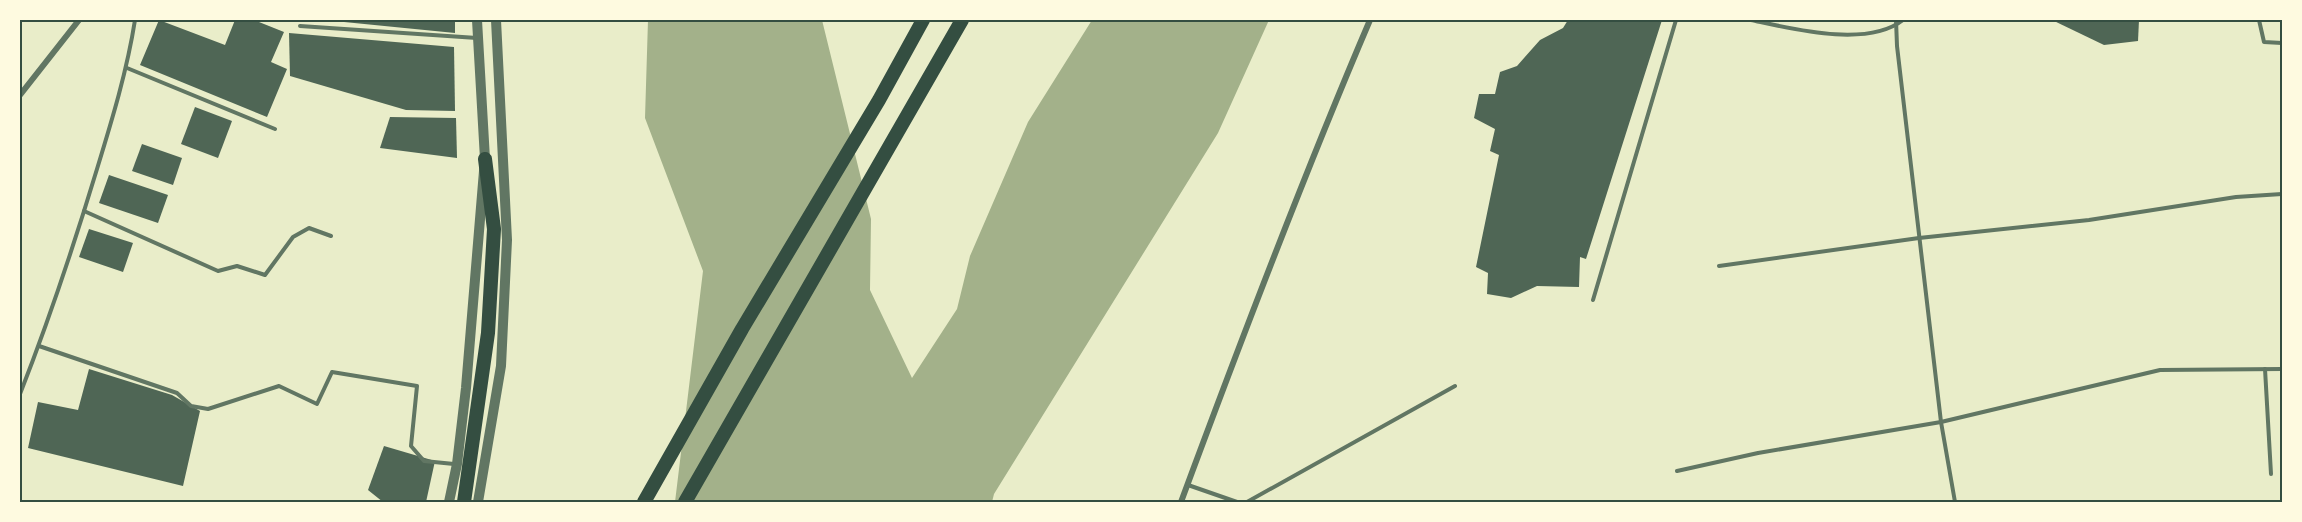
<svg xmlns="http://www.w3.org/2000/svg" width="2302" height="522" viewBox="0 0 2302 522" font-family="'Nunito Sans',sans-serif">
  <style>
    .water { fill: #a3b18a }
    .building { fill: #4f6655 }
    .lines { fill: none; stroke-linecap: round; stroke-linejoin: round }
    .service { stroke: #617663; stroke-width: 4 }
    .minor { stroke: #617663; stroke-width: 6 }
    .tertiary { stroke: #617663; stroke-width: 10 }
    .trunk { stroke: #344e41; stroke-width: 14 }
    .neatline { fill: none; stroke: #344e41; stroke-width: 2 }
  </style>
  <rect width="100%" height="100%" fill="#e9edc9"/>
  <!-- water -->
  <polygon class="water" points="648,20 822,20 871,219 870,290 912,378 957,309 970,256 1028,122 1092,20 1269,20 1218,133 994,494 992,502 675,502 703,271 645,118"/>
  <!-- building -->
  <g class="building">
    <polygon points="159,20 225,45 235,20 254,20 284,32 271,62 287,69 267,117 140,65"/>
    <polygon points="334,20 455,20 455,33 334,21"/>
    <polygon points="1568,20 1662,20 1586,259 1580,257 1579,287 1537,286 1511,298 1487,294 1488,273 1476,267 1499,155 1490,151 1495,129 1474,118 1479,94 1495,94 1500,72 1517,66 1540,40 1563,28"/>
    <polygon points="2052,20 2139,20 2138,41 2104,45"/>
    <polygon points="289,33 454,47 455,111 406,110 290,76"/>
    <polygon points="195,107 232,121 218,158 181,144"/>
    <polygon points="390,117 456,118 457,158 380,148"/>
    <polygon points="142,144 182,158 173,185 132,171"/>
    <polygon points="109,175 168,195 158,223 99,203"/>
    <polygon points="89,229 133,243 123,272 79,257"/>
    <polygon points="89,369 172,395 200,411 183,486 28,448 38,402 78,410"/>
    <polygon points="384,446 435,461 426,502 383,502 368,490"/>
  </g>
  <g class="lines">
    <!-- service -->
    <g class="service">
      <path d="M1751 20C1793 29 1867 48 1903 20"/>
      <polyline points="1896,20 1897,46 1941,422 1955,502"/>
      <polyline points="2259,20 2264,42 2282,43"/>
      <polyline points="300,26 477,38"/>
      <polyline points="127,68 275,129"/>
      <polyline points="84,211 218,271 237,266 265,275 293,237 309,228 331,236"/>
      <polyline points="1719,266 1919,238 2089,220 2236,197 2282,194"/>
      <polyline points="1593,300 1676,20"/>
      <polyline points="39,346 177,393 191,406 208,409 279,386 317,404 332,372 417,386 411,446 424,461 454,464"/>
      <polyline points="2265,369 2271,474"/>
      <path d="M20 394C49 320 74 245 97 169 112 120 127 71 135 20"/>
      <polyline points="1677,471 1758,453 1941,422 2160,370 2282,369"/>
      <polyline points="1188,485 1237,502"/>
      <polyline points="1247,502 1455,386"/>
    </g>
    <!-- minor -->
    <g class="minor">
      <polyline points="20,95 79,20"/>
      <path d="M1181 502C1241 340 1302 179 1370 20"/>
    </g>
    <!-- tertiary -->
    <g class="tertiary">
      <polyline points="449,502 457,464 466,388 485,159 477,20"/>
      <polyline points="478,502 501,366 507,240 496,20"/>
    </g>
    <!-- trunk -->
    <g class="trunk">
      <polyline points="464,502 488,333 494,229 485,159"/>
      <polyline points="644,502 742,329 879,100 923,20"/>
      <polyline points="685,502 962,20"/>
    </g>
  </g>
  <!-- border -->
  <rect width="2302" height="522" fill="none" stroke="#fefae0" stroke-width="42"/>
  <rect x="21" y="21" width="2260" height="480" class="neatline"/>
</svg>
